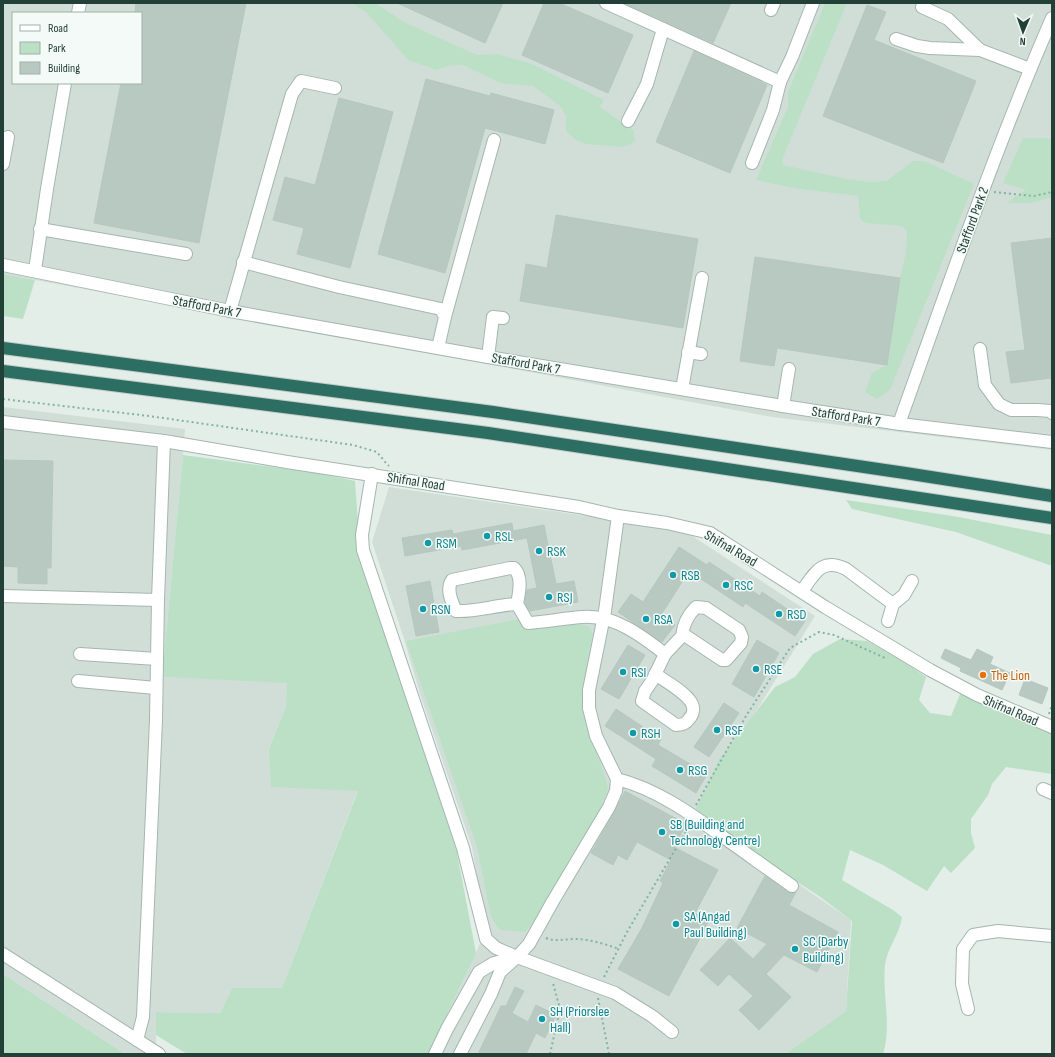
<svg xmlns="http://www.w3.org/2000/svg" width="1055" height="1057" viewBox="0 0 1055 1057" font-family="'Sofia Sans Condensed',sans-serif">
  <style>
    .built { fill: #d1ded8; fill-rule: evenodd }
    .green { fill: #bbe0c5 }
    .building { fill: #b8c9c2; stroke: #b5c8c0 }
    .lines { fill: none; stroke-linecap: round; stroke-linejoin: round }
    .minor-casing { stroke: #a5b6b0; stroke-width: 14 }
    .highway-casing { stroke: #c1cac7; stroke-width: 14 }
    .path { stroke: #82b3a4; stroke-width: 2; stroke-dasharray: 2 3; stroke-linecap: butt }
    .minor { stroke: #fff; stroke-width: 12 }
    .highway { stroke: #2c6e61; stroke-width: 12 }
    .culture-dot { fill: #0f9aa8; stroke: #f4faf7; stroke-width: 1.5 }
    .food-dot { fill: #e8710a; stroke: #f4faf7; stroke-width: 1.5 }
    .labels { text-anchor: middle; stroke-width: 3; stroke-linejoin: round; paint-order: stroke }
    .street-label { font-size: 14px; fill: #224038; stroke: #f4faf7 }
    .culture-label { font-size: 14px; fill: #0d838f; stroke: #f4faf7; text-anchor: start }
    .food-label { font-size: 14px; fill: #c56008; stroke: #f4faf7; text-anchor: start }
  </style>
  <rect width="100%" height="100%" fill="#e3eee9"/>
  <!-- built -->
  <g class="built">
    <path d="M3 3H1052V450L772 417 3 274ZM13 13H141V83H13Z"/>
    <polygon points="3,407 185,429 183,455 162,677 288,682 286,706 269,749 358,790 282,988 232,988 220,1013 156,1012 156,1054 125,1054 3,974"/>
    <polygon points="389,487 683,530 815,616 695,810 810,892 851,920 846,1011 785,1054 428,1054 486,931 472,847 420,694 404,639 372,542"/>
  </g>
  <!-- green -->
  <g class="green">
    <polygon points="352,3 375,3 404,22 477,55 497,54 532,64 604,100 600,107 634,131 635,140 631,144 623,147 585,144 576,140 566,131 566,116 560,106 533,86 500,83 463,65 448,66 437,70 408,60 367,13"/>
    <polygon points="825,3 847,3 782,160 783,165 846,179 871,182 887,181 913,161 924,161 974,184 890,390 877,399 865,392 872,373 887,365 900,278 906,252 907,231 902,226 866,223 860,219 858,196 793,188 756,180 788,107 788,92"/>
    <polygon points="1023,138 1047,138 1052,140 1052,197 1031,203 1006,203 1026,190 1003,183"/>
    <polygon points="3,274 35,280 23,319 3,316"/>
    <polygon points="183,455 317,473 355,481 360,550 456,848 476,953 428,1054 187,1054 156,1035 156,1012 220,1013 232,988 282,988 358,791 271,787 269,749 286,706 287,683 162,677"/>
    <polygon points="846,500 953,516 1052,535 1052,566 956,532 852,509"/>
    <polygon points="519,619 522,626 538,629 579,624 589,626 593,634 586,669 582,708 589,733 605,776 608,789 602,805 541,914 525,932 500,930 491,917 477,847 406,641"/>
    <path d="M840 639 867 641 898 658 926 677 919 700 930 713 951 716 961 692 1052 732V774L1006 767 992 784 988 795 971 819V833L975 848 951 873 944 866 927 891 883 865 850 850 842 880 893 910 902 917C900 934 887 948 885 965 882 995 892 1026 883 1054H785L846 1011 852 921 819 896 788 876 695 810 708 785 718 761 775 687 795 677 813 654Z"/>
    <polygon points="3,974 125,1054 3,1054"/>
  </g>
  <!-- building -->
  <g class="building">
    <polygon points="136,3 246,3 199,243 94,223 121,83 141,83 141,13 135,13"/>
    <polygon points="397,3 503,3 485,43"/>
    <polygon points="544,3 559,3 633,35 608,93 522,55"/>
    <polygon points="624,3 731,3 713,43"/>
    <polygon points="867,5 886,12 874,40 976,81 943,163 823,116"/>
    <polygon points="694,51 767,85 730,173 656,142"/>
    <polygon points="426,79 490,96 491,93 554,110 545,144 485,128 445,273 378,254"/>
    <polygon points="339,98 393,112 350,268 297,254 304,228 273,220 285,177 315,185"/>
    <polygon points="556,215 698,239 683,328 520,301 526,264 547,268"/>
    <polygon points="1052,238 1052,378 1011,383 1006,352 1025,350 1011,243"/>
    <polygon points="755,257 900,278 887,365 777,348 774,366 740,361"/>
    <polygon points="3,460 53,461 51,568 47,568 47,584 18,583 18,567 3,566"/>
    <polygon points="512,523 513,531 544,525 556,584 574,581 578,602 530,611 525,603 527,590 537,588 527,538 462,550 461,546 405,556 402,538 452,530 453,534"/>
    <polygon points="679,547 707,565 709,562 760,596 762,592 805,621 795,636 745,603 743,607 689,571 661,615 675,625 662,642 618,612 631,594 643,602"/>
    <polygon points="430,581 439,632 416,636 406,586"/>
    <polygon points="757,640 779,653 754,697 732,684"/>
    <polygon points="628,645 645,655 619,699 601,689"/>
    <polygon points="945,649 971,660 977,649 993,657 990,664 1010,673 1002,690 960,671 961,668 941,658"/>
    <polygon points="1025,679 1048,688 1042,704 1019,695"/>
    <polygon points="724,703 739,713 709,757 694,747"/>
    <polygon points="616,709 661,739 658,745 707,774 696,793 652,766 656,759 605,726"/>
    <polygon points="625,791 686,824 674,847 718,870 695,913 709,921 669,996 618,969 642,928 663,883 660,881 671,860 637,842 627,860 618,855 613,865 591,853 615,811"/>
    <polygon points="765,876 788,892 792,893 796,892 789,905 838,932 817,972 784,955 766,974 791,997 759,1030 739,1010 753,996 729,974 718,986 700,970 730,938 753,959 767,944 737,928"/>
    <polygon points="515,987 524,991 512,1013 528,1022 536,1005 556,1015 545,1038 536,1033 526,1054 478,1054 501,1006 506,1006"/>
  </g>
  <g class="lines">
    <!-- minor casing -->
    <g class="minor-casing">
      <g id="minor">
        <polyline points="606,3 780,82 792,57 813,3"/>
        <polyline points="922,7 948,19 980,50"/>
        <polyline points="771,10 774,3"/>
        <polyline points="78,13 80,3"/>
        <polyline points="896,39 917,46 930,48 980,50 1030,69"/>
        <polyline points="628,121 647,84 663,29"/>
        <polyline points="752,163 773,110 780,82"/>
        <polyline points="3,164 8,137"/>
        <polyline points="40,229 186,254"/>
        <polyline points="243,262 339,287 441,309 445,317 438,348"/>
        <polyline points="3,265 230,311 488,357 783,406 900,424 1052,442"/>
        <polyline points="35,270 47,189 65,83"/>
        <polyline points="230,311 292,94 301,81 335,88"/>
        <polyline points="445,317 494,140"/>
        <polyline points="980,349 985,385 999,404 1011,410 1037,410 1051,411 1052,413"/>
        <polyline points="688,352 701,354"/>
        <polyline points="488,357 493,317 503,318"/>
        <polyline points="682,389 702,278"/>
        <polyline points="783,406 789,369"/>
        <polyline points="3,422 164,441 287,462 579,507 618,516 667,523 710,533 825,607 930,670 977,695 1052,727"/>
        <path d="M900 424 901 418C949 284 995 149 1052 18"/>
        <polyline points="372,474 362,535 363,550 463,848 486,939 496,948 517,957 615,993 652,1016 672,1032"/>
        <path d="M802 591C815 573 822 557 846 569L893 604"/>
        <polyline points="3,596 158,600 164,441"/>
        <path d="M517 604C519 593 523 577 514 568H510L452 580C446 589 451 601 456 611 476 612 496 605 517 604L528 623C547 622 565 618 583 617 615 615 642 636 665 654L682 636H686L722 660H726L741 643 742 637 739 630 706 608 696 607C688 615 683 625 682 636"/>
        <polyline points="888,621 893,604 904,595 912,581"/>
        <polyline points="80,654 157,659"/>
        <path d="M655 674C665 681 691 695 693 707 694 711 692 716 689 719 686 724 682 725 676 725L642 701 645 691 652 681 665 654"/>
        <polyline points="78,681 156,688"/>
        <path d="M617 779C656 789 690 813 723 837 746 853 769 870 792 886"/>
        <polyline points="1043,789 1052,793"/>
        <polyline points="3,954 159,1054"/>
        <polyline points="968,1009 962,984 963,949 973,935 998,931 1052,936"/>
        <polyline points="137,1040 143,1017 156,720 158,600"/>
        <polyline points="435,1054 447,1029 479,972 494,963 514,958"/>
        <polyline points="460,1054 491,994 500,972 517,957 529,944 553,901 609,807 616,791 617,779 596,736 589,708 589,690 605,611 618,516"/>
      </g>
    </g>
    <!-- highway casing -->
    <g class="highway-casing">
      <g id="highway">
        <polyline points="3,348 493,412 905,473 1052,496"/>
        <polyline points="3,371 488,433 1052,518"/>
      </g>
    </g>
    <!-- path -->
    <g class="path">
      <polyline points="994,192 1034,196 1052,192"/>
      <polyline points="3,399 149,416 353,445 377,452 386,463 389,466"/>
      <polyline points="1049,714 1052,705"/>
      <polyline points="696,805 746,716 790,648 819,632 834,635 885,658"/>
      <path d="M546 938C555 942 565 939 575 939 589 939 605 944 619 949"/>
      <polyline points="604,977 627,932 689,826"/>
      <polyline points="598,998 609,1054"/>
      <polyline points="550,1054 560,1009 553,983"/>
    </g>
    <!-- minor -->
    <use href="#minor" class="minor"/>
    <!-- highway -->
    <use href="#highway" class="highway"/>
  </g>
  <!-- markers -->
  <g class="culture-dot">
    <circle cx="487" cy="536" r="4"/>
    <circle cx="428" cy="543" r="4"/>
    <circle cx="539" cy="551" r="4"/>
    <circle cx="673" cy="575" r="4"/>
    <circle cx="726" cy="585" r="4"/>
    <circle cx="549" cy="597" r="4"/>
    <circle cx="423" cy="609" r="4"/>
    <circle cx="779" cy="614" r="4"/>
    <circle cx="646" cy="619" r="4"/>
    <circle cx="756" cy="669" r="4"/>
    <circle cx="623" cy="672" r="4"/>
    <circle cx="717" cy="730" r="4"/>
    <circle cx="633" cy="733" r="4"/>
    <circle cx="680" cy="770" r="4"/>
    <circle cx="662" cy="832" r="4"/>
    <circle cx="676" cy="924" r="4"/>
    <circle cx="795" cy="949" r="4"/>
    <circle cx="542" cy="1019" r="4"/>
  </g>
  <circle class="food-dot" cx="983" cy="675" r="4"/>
  <g class="labels">
    <!-- street labels -->
    <g class="street-label">
      <text transform="translate(972 220) rotate(-70)" y="5">Stafford Park 2</text>
      <text transform="translate(207 306) rotate(11)" y="5">Stafford Park 7</text>
      <text transform="translate(526 363) rotate(10)" y="5">Stafford Park 7</text>
      <text transform="translate(846 416) rotate(9)" y="5">Stafford Park 7</text>
      <text transform="translate(416 481) rotate(9)" y="5">Shifnal Road</text>
      <text transform="translate(731 548) rotate(30)" y="5">Shifnal Road</text>
      <text transform="translate(1011 710) rotate(23)" y="5">Shifnal Road</text>
    </g>
    <!-- culture labels -->
    <g class="culture-label">
      <text x="495" y="541">RSL</text>
      <text x="436" y="548">RSM</text>
      <text x="547" y="556">RSK</text>
      <text x="681" y="580">RSB</text>
      <text x="734" y="590">RSC</text>
      <text x="557" y="602">RSJ</text>
      <text x="431" y="614">RSN</text>
      <text x="787" y="619">RSD</text>
      <text x="654" y="624">RSA</text>
      <text x="764" y="674">RSE</text>
      <text x="631" y="677">RSI</text>
      <text x="725" y="735">RSF</text>
      <text x="641" y="738">RSH</text>
      <text x="688" y="775">RSG</text>
      <text x="670" y="829">SB (Building and<tspan x="670" dy="16">Technology Centre)</tspan></text>
      <text x="684" y="921">SA (Angad<tspan x="684" dy="16">Paul Building)</tspan></text>
      <text x="803" y="946">SC (Darby<tspan x="803" dy="16">Building)</tspan></text>
      <text x="550" y="1016">SH (Priorslee<tspan x="550" dy="16">Hall)</tspan></text>
    </g>
    <!-- food labels -->
    <g class="food-label">
      <text x="991" y="680">The Lion</text>
    </g>
  </g>
  <!-- border -->
  <rect width="1055" height="1057" fill="none" stroke="#224038" stroke-width="8"/>
  <!-- legend -->
  <rect x="12" y="12" width="130" height="72" fill="#f4faf7" stroke="#a0b0ab"/>
  <rect x="20" y="25" width="20" height="6" fill="#ffffff" stroke="#a0b0ab"/>
  <text x="48" y="32" font-size="12" fill="#224038">Road</text>
  <rect x="20" y="42" width="20" height="12" fill="#bbe0c5" stroke="#a0b0ab"/>
  <text x="48" y="52" font-size="12" fill="#224038">Park</text>
  <rect x="20" y="62" width="20" height="12" fill="#b8c9c2" stroke="#a0b0ab"/>
  <text x="48" y="72" font-size="12" fill="#224038">Building</text>
  <!-- north arrow -->
  <g transform="translate(1023 32) rotate(182)" stroke="#f4faf7" stroke-width="3" paint-order="stroke">
  <path d="M0-3L7 15L0 10L-7 15Z" fill="#224038"/>
  <text y="-6" font-size="11" font-weight="bold" text-anchor="middle" fill="#224038">N</text>
  </g>
</svg>
